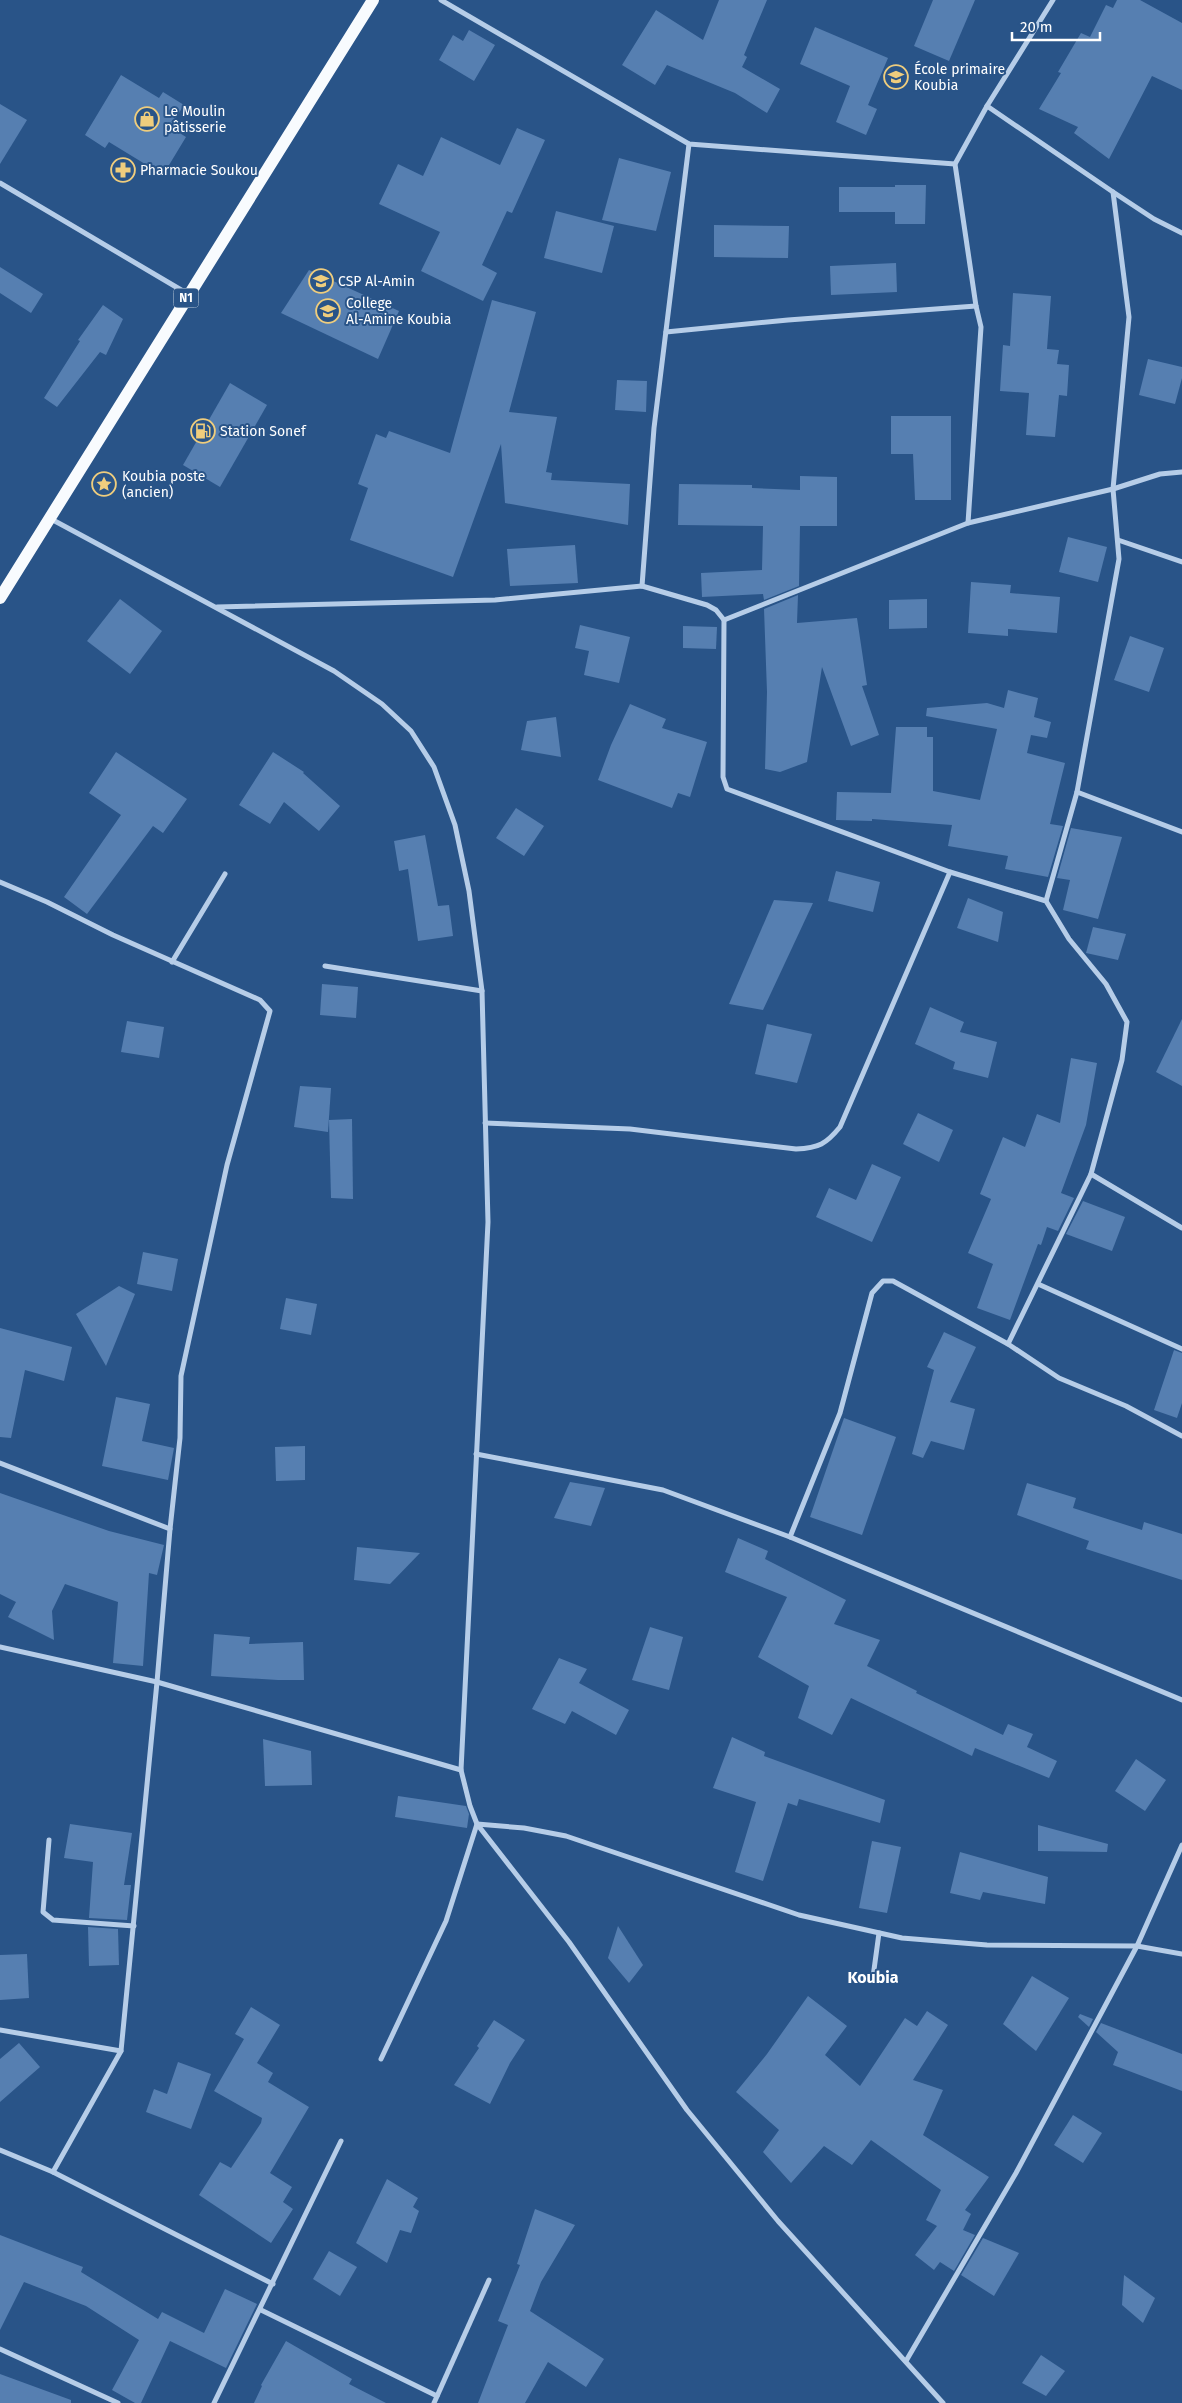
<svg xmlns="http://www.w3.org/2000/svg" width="1182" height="2403" viewBox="0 0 1182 2403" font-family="'Fira Sans',sans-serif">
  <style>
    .building { fill: #567fb1 }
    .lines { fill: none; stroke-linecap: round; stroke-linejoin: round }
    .minor { stroke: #b6cde8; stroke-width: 5 }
    .primary { stroke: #f8fbfe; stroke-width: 12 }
    .labels { text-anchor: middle; stroke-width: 4; stroke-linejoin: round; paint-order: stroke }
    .shield { fill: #295488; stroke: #bfccdb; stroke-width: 1 }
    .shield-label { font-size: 12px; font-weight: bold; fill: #fff }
    .poi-label { font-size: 14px; fill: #fff; stroke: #295488; text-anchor: start }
    .quarter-label { font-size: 16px; font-weight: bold; fill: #fff; stroke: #295488 }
  </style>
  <rect width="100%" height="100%" fill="#295488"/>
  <!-- building -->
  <g class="building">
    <polygon points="719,0 767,0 744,55 747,57 742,67 780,89 767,113 735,93 667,65 655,85 622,65 656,10 703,40"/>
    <polygon points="933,0 975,0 949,61 914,46"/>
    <polygon points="1117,0 1140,0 1182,23 1182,90 1152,76 1109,159 1074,133 1078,127 1039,109 1061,73 1058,72 1081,33 1090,37 1106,5 1113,8"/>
    <polygon points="815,27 888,58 868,105 877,109 866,135 836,122 850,86 800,64"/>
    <polygon points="469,30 495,45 474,81 439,60 453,35 463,41"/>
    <polygon points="121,75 159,98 163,92 184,105 170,127 186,137 163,175 109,142 105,148 85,135"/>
    <polygon points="0,104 27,120 0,164"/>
    <polygon points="517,128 545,140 512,213 507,211 482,265 497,273 483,301 421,271 440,232 379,204 398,164 423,176 441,137 500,165"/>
    <polygon points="619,158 671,172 656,231 602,220"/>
    <polygon points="895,185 926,185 925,224 895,224 895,212 839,212 839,187 895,187"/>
    <polygon points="556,211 614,226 602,273 544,258"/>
    <polygon points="714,225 789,226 788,258 714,257"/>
    <polygon points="896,263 897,292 831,295 830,266"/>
    <polygon points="0,267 43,294 31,313 0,293"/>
    <polygon points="309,270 399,311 378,359 281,313"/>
    <polygon points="1013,293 1051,296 1047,349 1059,350 1057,364 1069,365 1067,396 1059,395 1055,437 1026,435 1029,393 1000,391 1003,345 1010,346"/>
    <polygon points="492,300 536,312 509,412 557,417 546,472 552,473 551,480 630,484 628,525 505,503 501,444 453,577 350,540 368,488 358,484 376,434 386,438 389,431 450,453"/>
    <polygon points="103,305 123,319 106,355 100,352 57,407 44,398 80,341 78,340"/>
    <polygon points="1148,359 1182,367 1182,378 1175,404 1139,395"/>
    <polygon points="617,380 647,381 646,412 615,410"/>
    <polygon points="230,383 267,405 220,487 183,465"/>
    <polygon points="891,416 951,416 951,500 915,500 913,454 891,454"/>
    <polygon points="800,476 837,477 837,526 800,526 799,586 764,600 763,594 702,597 701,573 762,570 763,526 678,525 679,484 752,485 752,488 800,490"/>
    <polygon points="1068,537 1107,547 1098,582 1059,572"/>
    <polygon points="575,545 578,583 510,586 507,549"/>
    <polygon points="971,582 1011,585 1010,593 1060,597 1057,633 1008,629 1008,636 968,633"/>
    <polygon points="798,595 797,623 857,618 867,685 862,686 879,735 851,746 822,667 807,762 780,772 765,769 767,692 764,609"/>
    <polygon points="120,599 162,631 130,674 87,641"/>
    <polygon points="927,599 927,628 889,629 889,600"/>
    <polygon points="580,625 630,637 619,683 584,675 589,651 575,648"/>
    <polygon points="683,626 717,627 716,649 683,648"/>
    <polygon points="1130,636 1164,648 1149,692 1114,680"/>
    <polygon points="1008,690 1038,698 1034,717 1051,722 1047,738 1031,735 1027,753 1065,763 1050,824 1063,826 1048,877 1005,869 1008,856 948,846 952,825 872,819 872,821 836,820 837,792 891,793 896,727 927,727 927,737 933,737 933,791 980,800 997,729 926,716 927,708 987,703 1004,708"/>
    <polygon points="630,704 666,719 662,728 707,742 690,797 678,793 672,808 598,780 611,745"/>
    <polygon points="556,717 561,757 521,750 527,721"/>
    <polygon points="116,752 187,799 163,833 153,826 87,914 64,897 121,815 89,793"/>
    <polygon points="273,752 304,772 303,773 340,806 319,831 284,802 270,824 239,805"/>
    <polygon points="516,808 544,826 524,856 496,838"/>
    <polygon points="1071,828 1122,837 1098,919 1063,910 1070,880 1057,878"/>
    <polygon points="425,835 438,906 449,905 453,936 418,941 408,869 399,871 394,841"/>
    <polygon points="836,871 880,882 873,912 828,901"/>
    <polygon points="968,898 1003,912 998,942 957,928"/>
    <polygon points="774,900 813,903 763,1010 729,1004"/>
    <polygon points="1093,927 1126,934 1118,960 1086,953"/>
    <polygon points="322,984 358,987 356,1018 320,1015"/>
    <polygon points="930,1007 964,1022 960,1032 997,1042 988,1078 953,1069 955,1062 915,1044"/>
    <polygon points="1182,1019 1182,1086 1156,1072"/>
    <polygon points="127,1021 164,1027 159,1058 121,1052"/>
    <polygon points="767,1024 812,1034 797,1083 755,1074"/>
    <polygon points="1071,1058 1097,1063 1086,1125 1061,1193 1074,1198 1058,1231 1047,1227 1041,1245 1038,1244 1010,1320 977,1308 993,1264 968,1253 991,1199 980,1194 1003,1137 1025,1147 1037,1114 1060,1123"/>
    <polygon points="300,1086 331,1088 328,1132 294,1127"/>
    <polygon points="918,1113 953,1130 939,1162 903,1144"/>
    <polygon points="352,1119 353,1199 331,1198 329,1120"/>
    <polygon points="872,1164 901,1177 872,1242 816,1217 829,1188 856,1200"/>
    <polygon points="1083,1201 1125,1217 1112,1251 1066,1234"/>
    <polygon points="143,1252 178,1259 172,1291 137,1284"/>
    <polygon points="119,1286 135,1294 106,1366 76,1314"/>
    <polygon points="286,1298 317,1304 311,1335 280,1329"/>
    <polygon points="0,1328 72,1347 64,1381 25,1370 11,1438 0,1437"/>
    <polygon points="944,1332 976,1347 950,1402 975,1409 964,1450 931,1441 923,1458 912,1454 934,1370 927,1367"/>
    <polygon points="1174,1350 1182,1353 1182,1403 1177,1418 1154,1410"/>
    <polygon points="116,1397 150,1404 142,1441 174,1448 168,1480 102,1466"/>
    <polygon points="844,1418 896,1437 862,1535 810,1517"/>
    <polygon points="305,1446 305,1480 276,1481 275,1447"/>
    <polygon points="570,1482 605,1488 591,1526 554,1518"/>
    <polygon points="1027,1483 1076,1498 1073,1508 1142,1530 1144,1522 1182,1534 1182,1580 1086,1549 1089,1541 1017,1515"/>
    <polygon points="0,1493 109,1531 164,1545 157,1575 149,1573 143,1666 113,1663 118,1602 65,1584 52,1611 54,1640 8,1617 16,1602 0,1594"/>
    <polygon points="738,1538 768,1551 765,1559 846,1600 834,1624 880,1640 867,1666 917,1691 916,1693 1003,1735 1008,1724 1033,1734 1027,1747 1057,1761 1049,1778 975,1748 972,1756 851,1698 832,1735 798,1718 809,1686 758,1657 787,1597 725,1572"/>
    <polygon points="357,1547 420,1553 390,1584 354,1580"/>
    <polygon points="650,1627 683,1637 669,1690 632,1680"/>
    <polygon points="214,1634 250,1637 249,1644 303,1642 304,1680 278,1680 211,1676"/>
    <polygon points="559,1658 587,1669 579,1683 629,1710 616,1735 572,1711 565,1724 532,1709"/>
    <polygon points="732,1737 765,1752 764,1756 885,1800 880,1823 799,1799 797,1806 788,1803 763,1881 735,1872 756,1802 713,1788"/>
    <polygon points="263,1739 311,1751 312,1785 265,1786"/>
    <polygon points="1136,1759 1166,1780 1145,1811 1115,1791"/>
    <polygon points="398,1796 466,1806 469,1814 467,1828 395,1817"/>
    <polygon points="70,1824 132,1833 124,1885 131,1885 127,1920 89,1918 93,1862 64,1858"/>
    <polygon points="1038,1825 1108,1844 1107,1852 1038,1851"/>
    <polygon points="872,1841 901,1847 887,1913 859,1908"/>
    <polygon points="960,1852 1048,1877 1045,1904 983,1892 980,1900 950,1893"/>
    <polygon points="618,1926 643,1965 629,1983 608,1958"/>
    <polygon points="88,1927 118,1929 119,1965 89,1966"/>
    <polygon points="27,1954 29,1998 0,2000 0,1955"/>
    <polygon points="1032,1976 1069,1998 1036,2051 1003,2024"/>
    <polygon points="808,1996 847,2026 825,2055 860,2086 905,2018 917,2026 927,2011 948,2025 913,2080 943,2090 923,2135 989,2177 965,2210 971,2214 963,2230 975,2235 954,2271 940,2262 934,2270 915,2255 937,2226 926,2220 941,2190 871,2140 852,2165 824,2146 791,2183 763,2152 779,2130 736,2092 767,2054"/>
    <polygon points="251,2007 280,2025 257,2063 273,2073 268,2082 309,2107 270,2173 292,2187 283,2202 293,2209 271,2243 199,2195 220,2162 231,2168 261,2123 262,2118 214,2091 244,2039 235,2034"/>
    <polygon points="1080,2014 1093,2019 1089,2027 1078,2017"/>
    <polygon points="494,2020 525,2040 510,2063 490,2104 454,2085 479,2048 477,2046"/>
    <polygon points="1101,2023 1182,2054 1182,2091 1113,2065 1118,2052 1096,2032"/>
    <polygon points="19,2043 40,2067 0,2102 0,2059"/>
    <polygon points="178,2062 211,2074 191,2129 146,2112 154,2089 167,2094"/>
    <polygon points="1073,2115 1102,2133 1083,2163 1054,2145"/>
    <polygon points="387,2179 418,2198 413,2207 419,2211 411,2233 400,2230 387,2263 356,2243"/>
    <polygon points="535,2209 575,2225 541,2282 530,2311 604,2359 586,2387 548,2362 525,2403 478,2403 508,2325 498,2321 520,2265 517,2264"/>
    <polygon points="0,2235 83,2267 81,2272 158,2319 162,2312 204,2333 225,2289 257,2304 226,2368 170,2341 141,2403 135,2403 112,2390 139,2340 86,2306 24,2282 0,2330"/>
    <polygon points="983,2238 1019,2253 994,2296 961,2275"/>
    <polygon points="329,2251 357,2267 340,2296 313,2279"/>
    <polygon points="1124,2275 1155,2298 1143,2323 1122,2305"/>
    <polygon points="286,2341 352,2379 349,2384 386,2403 254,2403 262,2386 261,2385"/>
    <polygon points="1041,2355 1065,2371 1046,2396 1022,2383"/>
    <polygon points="0,2374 71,2400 71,2403 0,2403"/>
  </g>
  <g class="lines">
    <!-- minor -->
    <g class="minor">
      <polyline points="441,0 689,144 955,164"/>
      <polyline points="987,106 1113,192 1154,219 1182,233"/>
      <polyline points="0,183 188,294"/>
      <polyline points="666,332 788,320 976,306"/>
      <polyline points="51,519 334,671 382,704 411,731 434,767 455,825 469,891 482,991 488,1222 461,1770 470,1806 477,1824 569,1942 687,2110 778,2221 943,2403"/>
      <polyline points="968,523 981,327 976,306 955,164 987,106 1053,0"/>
      <polyline points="1118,540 1182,562"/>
      <polyline points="642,586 654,428 689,144"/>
      <polyline points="217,607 495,600 642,586 707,605 716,610 724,620 968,523 1113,489 1160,474 1182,472"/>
      <polyline points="724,620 723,777 727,789 950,872 1046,901 1069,939 1106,984 1127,1022 1122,1060 1091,1174 1008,1344"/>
      <polyline points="1077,792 1182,832"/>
      <polyline points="0,882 47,902 113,935 260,1000 270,1011 227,1165 181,1376 180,1438 170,1529 157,1682 121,2051 53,2172"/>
      <polyline points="1046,901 1077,792 1119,559 1113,489 1129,317 1113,192"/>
      <polyline points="172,962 225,874"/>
      <polyline points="325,966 482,991"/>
      <path d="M485 1123 630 1129 796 1149C819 1148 826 1144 840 1127L950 872"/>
      <polyline points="1091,1174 1182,1228"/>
      <polyline points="1038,1284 1182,1349"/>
      <polyline points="476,1454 663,1490 790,1537 1182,1700"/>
      <polyline points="0,1463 170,1529"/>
      <polyline points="790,1537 840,1413 872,1293 883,1281 893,1281 1008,1344 1059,1378 1126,1406 1182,1436"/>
      <polyline points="0,1647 157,1682 461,1770"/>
      <polyline points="49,1840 43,1912 53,1920 134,1926"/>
      <polyline points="873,1977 879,1933"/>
      <polyline points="0,2030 121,2051"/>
      <polyline points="381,2059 446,1921 477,1824 524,1828 566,1836 799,1915 902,1938 987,1945 1137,1946 1182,1954"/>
      <polyline points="0,2150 53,2172 273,2284"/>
      <polyline points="261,2310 437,2396"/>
      <polyline points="0,2349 118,2403"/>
      <polyline points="906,2361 1016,2173 1137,1946 1182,1845"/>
      <polyline points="214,2403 341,2141"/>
      <polyline points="434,2403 489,2280"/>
    </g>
    <!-- primary -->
    <polyline class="primary" points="0,598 373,0"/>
  </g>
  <!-- icons -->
  <defs>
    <g id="school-ring" transform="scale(1.25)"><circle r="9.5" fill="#295488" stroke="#efcd7d" stroke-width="1.5"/><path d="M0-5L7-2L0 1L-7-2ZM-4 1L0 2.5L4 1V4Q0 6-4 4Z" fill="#efcd7d"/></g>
    <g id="shop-ring" transform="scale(1.25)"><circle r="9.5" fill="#295488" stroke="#efcd7d" stroke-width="1.5"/><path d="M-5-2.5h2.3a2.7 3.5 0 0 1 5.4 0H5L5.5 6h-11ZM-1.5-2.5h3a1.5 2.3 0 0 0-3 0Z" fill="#efcd7d"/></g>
    <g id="pharmacy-ring" transform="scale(1.25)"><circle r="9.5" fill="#295488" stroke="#efcd7d" stroke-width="1.5"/><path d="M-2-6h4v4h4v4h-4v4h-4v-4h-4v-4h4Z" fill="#efcd7d"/></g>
    <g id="university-ring" transform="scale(1.25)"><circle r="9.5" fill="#295488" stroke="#efcd7d" stroke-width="1.5"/><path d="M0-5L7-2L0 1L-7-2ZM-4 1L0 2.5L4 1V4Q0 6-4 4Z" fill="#efcd7d"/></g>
    <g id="fuel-ring" transform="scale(1.25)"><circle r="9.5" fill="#295488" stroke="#efcd7d" stroke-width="1.5"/><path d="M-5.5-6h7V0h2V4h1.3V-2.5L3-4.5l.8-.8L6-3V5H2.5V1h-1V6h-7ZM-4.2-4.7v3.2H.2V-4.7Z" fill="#efcd7d"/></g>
    <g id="sight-ring" transform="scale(1.25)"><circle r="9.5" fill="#295488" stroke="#efcd7d" stroke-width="1.5"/><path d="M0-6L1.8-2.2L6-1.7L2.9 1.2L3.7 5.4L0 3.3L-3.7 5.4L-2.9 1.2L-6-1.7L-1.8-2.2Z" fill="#efcd7d"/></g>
  </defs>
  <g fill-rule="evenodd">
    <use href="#school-ring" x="896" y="77"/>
    <use href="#shop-ring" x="147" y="119"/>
    <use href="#pharmacy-ring" x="123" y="170"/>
    <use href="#school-ring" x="321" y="281"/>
    <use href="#university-ring" x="328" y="311"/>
    <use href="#fuel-ring" x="203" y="431"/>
    <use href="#sight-ring" x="104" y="484"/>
  </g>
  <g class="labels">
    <!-- shield labels -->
    <rect class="shield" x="173.5" y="288.5" width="25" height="19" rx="4"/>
    <g class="shield-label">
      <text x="186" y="302">N1</text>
    </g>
    <!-- poi labels -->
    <g class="poi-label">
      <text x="914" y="74">École primaire<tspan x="914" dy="16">Koubia</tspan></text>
      <text x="164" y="116">Le Moulin<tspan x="164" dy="16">pâtisserie</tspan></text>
      <text x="140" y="175">Pharmacie Soukou</text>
      <text x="338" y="286">CSP Al-Amin</text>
      <text x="346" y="308">College<tspan x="346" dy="16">Al-Amine Koubia</tspan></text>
      <text x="220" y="436">Station Sonef</text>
      <text x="122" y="481">Koubia poste<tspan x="122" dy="16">(ancien)</tspan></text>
    </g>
    <!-- quarter labels -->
    <g class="quarter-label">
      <text x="873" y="1983">Koubia</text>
    </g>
  </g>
  <!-- scale -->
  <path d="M1012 32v8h88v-8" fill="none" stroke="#ffffff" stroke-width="2.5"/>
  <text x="1020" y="32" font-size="15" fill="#ffffff" stroke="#295488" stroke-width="4" paint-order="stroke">20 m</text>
</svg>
